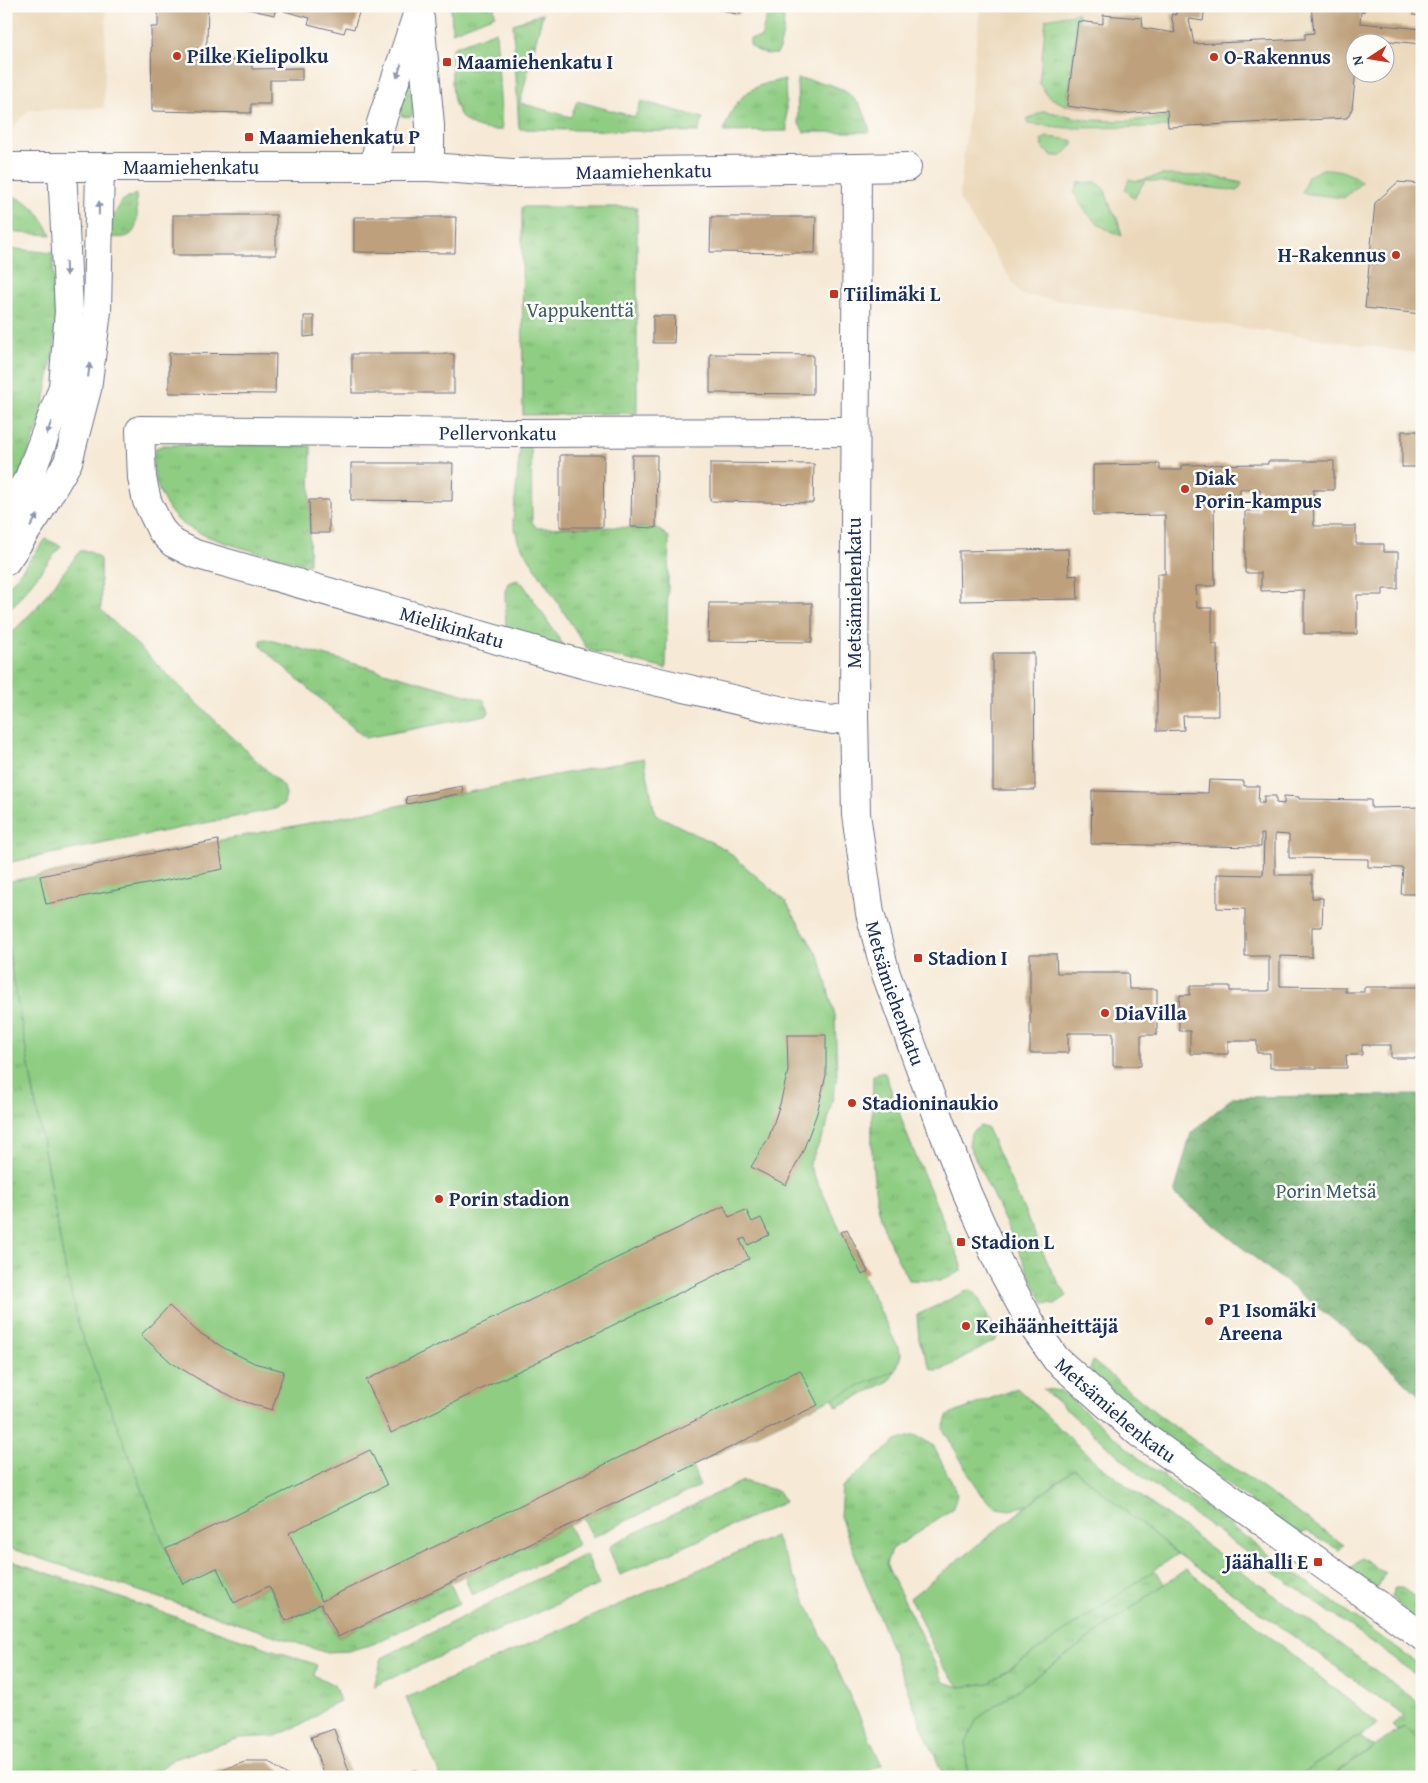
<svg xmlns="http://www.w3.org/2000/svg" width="1428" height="1783" viewBox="0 0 1428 1783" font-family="'Gentium Book Plus',serif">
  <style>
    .built { fill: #ebd8ba; fill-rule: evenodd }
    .grass { fill: url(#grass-tufts); stroke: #557e70 }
    .forest { fill: url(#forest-crowns); stroke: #477068 }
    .garden { fill: #8fcd83; stroke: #557e70 }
    .building { fill: #bea17b }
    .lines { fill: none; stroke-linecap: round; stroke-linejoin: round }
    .minor-casing { stroke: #687088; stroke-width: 30 }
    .tertiary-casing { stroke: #687088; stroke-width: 30 }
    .secondary-casing { stroke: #687088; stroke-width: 30 }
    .trunk-casing { stroke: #687088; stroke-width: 30 }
    .minor { stroke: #fff; stroke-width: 28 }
    .tertiary { stroke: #fff; stroke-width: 28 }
    .secondary { stroke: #fff; stroke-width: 28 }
    .trunk { stroke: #fff; stroke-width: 28 }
    .oneway { fill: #8d97ae }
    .poi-dot { fill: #c8321e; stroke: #fdfcf7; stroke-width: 2 }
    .labels { text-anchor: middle; stroke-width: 5; stroke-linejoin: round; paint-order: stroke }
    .poi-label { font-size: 20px; font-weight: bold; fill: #1b2f5e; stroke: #fdfcf7; text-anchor: start }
    .street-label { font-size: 20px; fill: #1b2f5e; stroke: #fdfcf7 }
    .park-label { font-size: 20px; fill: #3e5e69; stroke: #fdfcf7 }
  </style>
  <defs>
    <pattern id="grass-tufts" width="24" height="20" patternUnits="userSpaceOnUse" patternTransform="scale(1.25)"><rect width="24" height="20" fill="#8fcd83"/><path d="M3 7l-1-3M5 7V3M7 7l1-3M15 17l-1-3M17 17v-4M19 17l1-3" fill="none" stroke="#7bb074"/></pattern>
    <pattern id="forest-crowns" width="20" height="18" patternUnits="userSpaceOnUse" patternTransform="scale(1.25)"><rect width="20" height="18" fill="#73b071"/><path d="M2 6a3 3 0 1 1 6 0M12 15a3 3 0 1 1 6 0" fill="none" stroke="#5e9060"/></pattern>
  </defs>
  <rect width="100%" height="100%" fill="#fdfcf7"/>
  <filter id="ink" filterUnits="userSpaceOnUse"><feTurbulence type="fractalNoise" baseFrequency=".02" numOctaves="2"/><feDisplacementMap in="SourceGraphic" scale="10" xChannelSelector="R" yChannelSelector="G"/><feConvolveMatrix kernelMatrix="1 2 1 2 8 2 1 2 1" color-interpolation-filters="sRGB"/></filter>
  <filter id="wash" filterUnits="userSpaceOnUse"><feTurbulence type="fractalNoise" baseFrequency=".0096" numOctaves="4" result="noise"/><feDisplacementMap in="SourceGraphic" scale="20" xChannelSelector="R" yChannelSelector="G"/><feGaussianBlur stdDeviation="1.12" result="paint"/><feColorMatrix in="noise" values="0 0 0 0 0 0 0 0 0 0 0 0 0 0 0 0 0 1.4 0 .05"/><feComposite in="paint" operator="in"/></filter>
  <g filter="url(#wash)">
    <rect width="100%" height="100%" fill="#f6e9d6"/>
    <!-- built -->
    <g class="built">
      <polygon points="6,6 106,6 104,108 28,110 9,133 6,133"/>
      <path d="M980 6H1422V354L1021 295 959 199ZM1356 42H1386V72H1356Z"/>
    </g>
    <!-- grass -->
    <g class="grass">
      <polygon points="451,6 494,6 495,15 452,32"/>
      <path d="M769 6H784C784 23 784 38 777 54 769 56 755 51 750 45V39L761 38Z"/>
      <polygon points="543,13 520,103 571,117 577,101 635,117 641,101 703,118 698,132 519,129 513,24"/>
      <polygon points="1078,13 1078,21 1067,106 1049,97 1039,84 1046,19"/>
      <path d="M496 31 502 130C445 132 452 90 452 48Z"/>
      <polygon points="410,79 413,79 412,115 411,117 402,116 400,114"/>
      <path d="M797 79C835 82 862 91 870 132H804L798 122Z"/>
      <path d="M785 80 787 131 724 132C733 98 751 83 785 80Z"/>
      <polygon points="1044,111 1089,120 1129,121 1167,117 1167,127 1068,128 1028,124 1026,120"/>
      <polygon points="1047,137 1072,140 1074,144 1062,156 1053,156 1043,149 1041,140"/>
      <path d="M1323 169C1338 169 1350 172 1362 182L1344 198 1302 193 1308 176Z"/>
      <polygon points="1162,175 1212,176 1242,183 1238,191 1145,180 1134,199 1125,190 1129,179 1137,181"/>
      <path d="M1096 182 1105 190 1112 211 1117 217 1122 236C1097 227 1087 216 1074 193L1078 183Z"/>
      <path d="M136 194C136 206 142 234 125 237 120 238 114 237 108 238L112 219 122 201Z"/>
      <path d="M6 195C31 199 41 214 51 235L6 232Z"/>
      <polygon points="522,207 637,207 637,413 523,415"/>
      <polygon points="6,248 53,253 55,343 41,420 18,479 6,493"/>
      <path d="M164 445 311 446 309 565C276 556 198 541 176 518 167 509 162 497 157 485 153 474 151 459 156 448Z"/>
      <polygon points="523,446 529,446 531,451 532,522 537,528 603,527 656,528 669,537 666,669 588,650 518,541 513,521 520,448"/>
      <polygon points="46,539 61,546 6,615 6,590"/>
      <polygon points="80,551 90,551 100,559 101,610 284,787 286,795 284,804 275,809 6,863 6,639 36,608"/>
      <polygon points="517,580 523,584 564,646 506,630 505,591 508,583"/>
      <polygon points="266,639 484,700 489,712 487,715 365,738 261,647 261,640"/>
      <polygon points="6,937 65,1267 183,1584 217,1568 321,1604 338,1637 450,1583 459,1603 373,1644 348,1651 324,1652 6,1547"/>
      <path d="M879 1072 885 1073 909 1140 962 1265 961 1271 940 1281 908 1280C900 1263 890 1246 884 1228 868 1181 872 1125 873 1076Z"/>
      <polygon points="980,1126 987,1128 1051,1270 1067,1296 1055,1304 1043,1303 969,1145 971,1133"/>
      <polygon points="969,1290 973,1291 977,1295 997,1336 996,1340 942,1370 937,1371 931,1369 919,1340 917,1315"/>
      <polygon points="901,1354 896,1370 889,1381 837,1407 818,1366"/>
      <polygon points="1093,1361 1165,1420 1344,1545 1339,1550 1307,1531 1297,1536 1152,1428 1090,1370"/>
      <polygon points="1017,1388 1099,1465 1422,1705 1422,1743 1405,1726 1397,1731 1392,1726 1404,1715 1178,1554 1074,1469 1028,1505 1010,1510 996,1508 981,1495 943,1429 947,1416"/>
      <polygon points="1043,1389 1061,1391 1140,1459 1422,1667 1422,1679 1145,1479"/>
      <polygon points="915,1435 933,1445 957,1493 954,1508 891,1550 886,1564 944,1682 960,1687 989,1683 1154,1570 1165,1584 977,1719 967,1773 969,1777 944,1777 920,1722 840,1516 842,1487 896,1441"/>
      <polygon points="692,1466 700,1486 593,1537 583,1518"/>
      <polygon points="743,1481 778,1491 785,1502 620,1575 609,1549 612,1544"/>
      <polygon points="569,1525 578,1545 472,1595 464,1576"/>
      <polygon points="586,1554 599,1585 374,1686 382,1658"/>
      <polygon points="1361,1557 1385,1573 1377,1589 1350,1571"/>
      <polygon points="6,1559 317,1665 314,1675 334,1685 340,1701 327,1707 308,1721 276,1736 240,1738 173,1759 155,1773 153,1777 6,1777"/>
      <polygon points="1395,1588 1403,1588 1422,1601 1422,1626 1391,1597"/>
      <polygon points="1360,1736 1374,1746 1330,1777 1296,1777"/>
    </g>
    <!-- forest -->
    <polygon class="forest" points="1422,1095 1422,1398 1368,1347 1174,1194 1191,1133 1233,1097"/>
    <!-- garden -->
    <g class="garden">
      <polygon points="644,758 655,814 725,849 785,901 820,959 835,1016 837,1077 826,1129 809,1165 901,1354 896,1370 826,1401 338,1637 321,1604 286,1621 269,1586 234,1603 217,1568 183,1584 166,1549 80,1331 65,1267 6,937 6,882"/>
      <polygon points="1074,1469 1178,1554 989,1683 960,1687 943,1667 910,1598"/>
      <polygon points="775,1536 882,1765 856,1777 441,1777 406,1698"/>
      <polygon points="1186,1569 1378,1724 1296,1777 969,1777 967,1773 966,1743 977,1719"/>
      <polygon points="1405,1726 1422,1743 1422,1777 1330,1777"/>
    </g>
    <g id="blocks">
      <!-- building -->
      <g class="building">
        <polygon points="180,6 208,6 207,41 202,53 202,61 252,60 252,69 302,68 302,80 270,80 270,104 251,104 251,113 152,111 151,27 158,27 158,9 180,8"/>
        <polygon points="243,6 277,6 274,15 243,8"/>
        <polygon points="285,6 361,6 354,29 346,27 344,33 308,24 310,18 284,11"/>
        <polygon points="710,6 742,6 739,15"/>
        <polygon points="1176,6 1205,6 1203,21 1189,19 1194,44 1305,39 1305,34 1314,33 1311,6 1365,6 1364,12 1361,11 1360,23 1422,29 1422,44 1359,38 1358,42 1356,42 1356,71 1352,109 1347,118 1168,127 1167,110 1122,114 1067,106 1078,21 1103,24 1103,15 1142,18 1143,28 1175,33 1171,14 1176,15"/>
        <polygon points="1414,6 1422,6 1422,16 1413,15"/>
        <polygon points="1398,182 1422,184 1422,314 1365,308 1375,203"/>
        <rect x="173" y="215" width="103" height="40"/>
        <polygon points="354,217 456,217 455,253 354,252"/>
        <polygon points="711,217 816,217 815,253 710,252"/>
        <polygon points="304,316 314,316 314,336 304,337"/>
        <polygon points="653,316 675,316 674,343 653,343"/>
        <polygon points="169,353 276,354 275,394 169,393"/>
        <rect x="352" y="354" width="102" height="39"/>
        <polygon points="710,354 813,355 813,394 710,393"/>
        <rect x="1402" y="431" width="20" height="36"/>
        <polygon points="560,455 604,455 603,527 560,527"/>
        <polygon points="632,455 657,455 656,528 631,527"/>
        <polygon points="1268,461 1334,461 1334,490 1313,490 1314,526 1356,526 1356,544 1384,544 1384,552 1398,552 1398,589 1383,589 1383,595 1357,595 1357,634 1304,634 1304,590 1261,591 1261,573 1245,573 1245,511 1260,511 1260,489 1240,489 1240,500 1214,501 1215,586 1196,586 1197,608 1212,608 1212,644 1217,644 1218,716 1183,716 1184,730 1157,731 1157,574 1165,574 1165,515 1093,516 1093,465 1160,464 1160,470 1182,470 1182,465 1268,464"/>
        <polygon points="351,463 453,463 452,501 351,500"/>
        <polygon points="710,463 814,464 813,503 710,501"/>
        <polygon points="309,500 329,500 329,533 310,533"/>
        <polygon points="1068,549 1069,576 1077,575 1078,599 960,601 959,551"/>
        <polygon points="709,603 812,603 812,642 708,641"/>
        <polygon points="993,653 1034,653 1035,790 993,790"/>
        <polygon points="1209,780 1244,781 1244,786 1259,786 1258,803 1264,803 1264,796 1276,796 1276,803 1284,804 1284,796 1299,797 1299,799 1371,800 1371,808 1422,807 1422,894 1401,894 1403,868 1368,867 1368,859 1289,858 1289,835 1275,834 1275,875 1312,875 1312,898 1323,898 1322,927 1312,927 1312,957 1280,956 1280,986 1345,987 1345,992 1364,992 1364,987 1422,987 1422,1058 1391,1058 1391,1045 1362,1045 1362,1055 1346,1055 1347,1068 1270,1068 1270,1053 1257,1053 1257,1041 1228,1041 1228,1054 1190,1054 1190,1031 1179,1031 1179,1017 1157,1018 1157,1035 1141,1035 1141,1066 1113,1066 1113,1033 1068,1033 1068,1053 1030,1053 1030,954 1056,954 1057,973 1128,973 1129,989 1157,989 1157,1008 1179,1008 1180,995 1190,995 1190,986 1230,986 1230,991 1269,991 1269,956 1245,956 1245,909 1217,908 1217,874 1263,875 1264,834 1261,834 1261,847 1091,844 1092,791 1208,793"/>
        <polygon points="462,786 463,793 407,804 406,797"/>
        <polygon points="218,840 223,869 46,904 40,876"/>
        <polygon points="787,1035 826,1035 826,1075 817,1113 803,1151 786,1185 751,1167 769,1137 780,1104 788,1071"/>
        <polygon points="724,1206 729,1217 746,1210 752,1222 761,1218 769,1235 748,1245 745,1238 740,1240 749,1259 391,1433 366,1380"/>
        <polygon points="847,1229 868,1272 862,1275 841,1232"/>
        <polygon points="169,1306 198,1332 224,1348 254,1363 284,1371 272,1410 239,1400 205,1383 172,1363 141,1335"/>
        <polygon points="800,1370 818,1405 338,1637 321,1604 286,1621 269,1586 234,1603 217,1568 183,1584 166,1549 370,1450 387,1485 289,1533 322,1601"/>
        <polygon points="334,1729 349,1771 332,1777 324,1777 311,1737"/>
        <polygon points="245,1762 269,1762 290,1777 198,1777"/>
        <polygon points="416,1770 419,1777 407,1777 406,1774"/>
      </g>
    </g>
  </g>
  <g filter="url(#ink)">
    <use href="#blocks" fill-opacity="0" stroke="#687088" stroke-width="1"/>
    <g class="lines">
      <!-- minor casing -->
      <g class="minor-casing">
        <g id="minor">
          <path id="s1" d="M907 167 857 168 854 715 856 814 870 913 886 974 942 1128 967 1193 1000 1266 1032 1325 1056 1359 1139 1433 1422 1636"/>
          <path id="s2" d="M854 715 833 720 800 715 586 665 195 554 173 543 161 530 147 501 142 478 140 430 510 433 855 432"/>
        </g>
      </g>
      <!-- tertiary casing -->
      <g class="tertiary-casing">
        <g id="tertiary">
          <polyline points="420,19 430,125 430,167"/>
          <polyline points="375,166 381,123 420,6"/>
        </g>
      </g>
      <!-- secondary casing -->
      <g class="secondary-casing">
        <g id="secondary">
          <path id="s3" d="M6 167H430L511 173 857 168"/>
        </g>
      </g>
      <!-- trunk casing -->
      <g class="trunk-casing">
        <g id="trunk">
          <polyline points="6,513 29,478 63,387 69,311 62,168"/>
          <polyline points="6,561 37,515 68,462 87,389 97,311 100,167"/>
        </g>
      </g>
      <!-- minor -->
      <use href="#minor" class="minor"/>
      <!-- tertiary -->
      <use href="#tertiary" class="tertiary"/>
      <!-- secondary -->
      <use href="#secondary" class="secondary"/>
      <!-- trunk -->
      <use href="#trunk" class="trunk"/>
    </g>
    <!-- one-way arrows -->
    <defs><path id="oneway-solid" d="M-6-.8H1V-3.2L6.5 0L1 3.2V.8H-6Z" transform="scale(1.25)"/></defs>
    <g class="oneway">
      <use href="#oneway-solid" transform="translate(399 71) rotate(108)"/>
      <use href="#oneway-solid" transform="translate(99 208) rotate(-89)"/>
      <use href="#oneway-solid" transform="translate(66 269) rotate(87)"/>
      <use href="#oneway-solid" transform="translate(89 370) rotate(-83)"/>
      <use href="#oneway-solid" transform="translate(49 428) rotate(110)"/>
      <use href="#oneway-solid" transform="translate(34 521) rotate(-58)"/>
    </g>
  </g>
  <!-- markers -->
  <g class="poi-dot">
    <circle cx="177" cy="56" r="5"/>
    <circle cx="1214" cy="57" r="5"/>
    <rect x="442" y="57" width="10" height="10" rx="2.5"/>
    <rect x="244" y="132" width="10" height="10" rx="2.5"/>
    <circle cx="1396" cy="255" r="5"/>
    <rect x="829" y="289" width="10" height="10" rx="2.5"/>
    <circle cx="1185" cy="489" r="5"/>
    <rect x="913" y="953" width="10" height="10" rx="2.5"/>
    <circle cx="1105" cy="1013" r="5"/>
    <circle cx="852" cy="1103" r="5"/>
    <circle cx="439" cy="1199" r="5"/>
    <rect x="956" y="1237" width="10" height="10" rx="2.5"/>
    <circle cx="1209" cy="1321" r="5"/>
    <circle cx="966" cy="1326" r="5"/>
    <rect x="1313" y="1557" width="10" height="10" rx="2.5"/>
  </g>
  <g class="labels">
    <!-- poi labels -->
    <g class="poi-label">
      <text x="187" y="63">Pilke Kielipolku</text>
      <text x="1224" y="64">O-Rakennus</text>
      <text x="457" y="69">Maamiehenkatu I</text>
      <text x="259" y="144">Maamiehenkatu P</text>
      <text x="1386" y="262" text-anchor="end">H-Rakennus</text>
      <text x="844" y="301">Tiilimäki L</text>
      <text x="1195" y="485">Diak<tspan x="1195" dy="23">Porin-kampus</tspan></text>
      <text x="928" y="965">Stadion I</text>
      <text x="1115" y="1020">DiaVilla</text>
      <text x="862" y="1110">Stadioninaukio</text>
      <text x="449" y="1206">Porin stadion</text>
      <text x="971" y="1249">Stadion L</text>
      <text x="1219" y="1317">P1 Isomäki<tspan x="1219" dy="23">Areena</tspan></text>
      <text x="976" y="1333">Keihäänheittäjä</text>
      <text x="1308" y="1569" text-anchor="end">Jäähalli E</text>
    </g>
    <!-- street labels -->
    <g class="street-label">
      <text dy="7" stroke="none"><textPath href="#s3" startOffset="185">Maamiehenkatu</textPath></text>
      <text dy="7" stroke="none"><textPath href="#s3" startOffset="638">Maamiehenkatu</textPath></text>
      <text dy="7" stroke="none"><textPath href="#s2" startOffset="1185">Pellervonkatu</textPath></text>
      <text transform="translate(854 593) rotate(-90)" y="7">Metsämiehenkatu</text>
      <text transform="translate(452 627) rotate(16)" y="7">Mielikinkatu</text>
      <text dy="7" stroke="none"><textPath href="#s1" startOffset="880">Metsämiehenkatu</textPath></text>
      <text dy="7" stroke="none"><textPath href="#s1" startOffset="1360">Metsämiehenkatu</textPath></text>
    </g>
    <!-- park labels -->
    <g class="park-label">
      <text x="580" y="317">Vappukenttä</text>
      <text x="1326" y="1198">Porin Metsä</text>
    </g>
  </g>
  <!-- margin -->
  <rect width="1428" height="1783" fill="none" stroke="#fdfcf7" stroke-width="25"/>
  <!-- north arrow -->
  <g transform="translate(1370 58) rotate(258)"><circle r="24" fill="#fdfcf7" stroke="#a3aaba"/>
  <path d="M0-4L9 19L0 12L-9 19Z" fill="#c8321e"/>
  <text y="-8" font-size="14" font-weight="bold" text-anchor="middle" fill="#1b2f5e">N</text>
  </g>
</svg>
